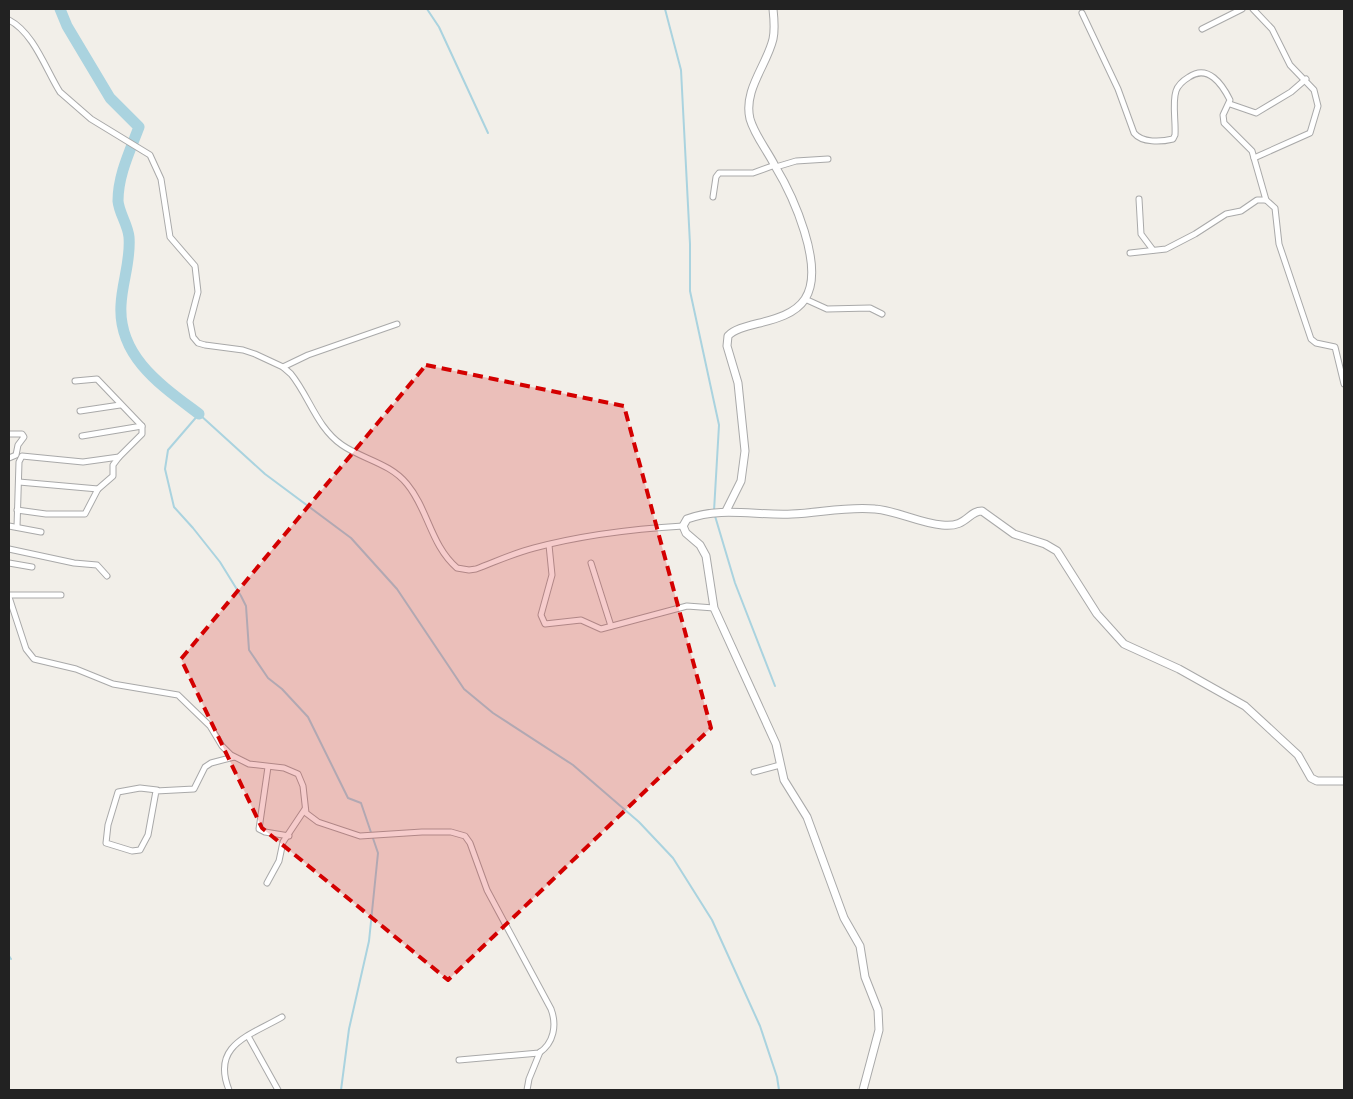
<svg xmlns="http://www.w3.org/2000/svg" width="1353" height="1099" viewBox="0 0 1353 1099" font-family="Inter,sans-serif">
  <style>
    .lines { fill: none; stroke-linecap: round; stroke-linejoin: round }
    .stream { stroke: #aad3df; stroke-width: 2 }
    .river { stroke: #aad3df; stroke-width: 11 }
    .minor-casing { stroke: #a9a9a9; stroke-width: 7 }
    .tertiary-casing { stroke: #a9a9a9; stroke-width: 9 }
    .minor { stroke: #fff; stroke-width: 5 }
    .tertiary { stroke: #fff; stroke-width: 7 }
    .marked { fill: #d40000; fill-opacity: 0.2; stroke: #d40000; stroke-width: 4; stroke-dasharray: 10 6; stroke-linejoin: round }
  </style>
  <rect width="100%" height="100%" fill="#f2efe9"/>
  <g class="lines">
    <!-- stream -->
    <g class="stream">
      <polyline points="427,9 439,27 488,133"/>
      <polyline points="665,9 681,70 690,244 690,291 719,425 714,511"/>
      <polyline points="715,516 735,583 775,686"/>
      <polyline points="9,956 11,959"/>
      <polyline points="341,1090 349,1029 369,941 378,853 361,803 348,798 308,717 282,689 268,678 249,650 246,606 241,596 220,562 193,528 174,507 165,469 168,450 199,414 265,474 351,538 397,589 464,689 493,713 573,765 639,822 673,858 712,920 760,1026 777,1077 779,1090"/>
    </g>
    <!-- river -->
    <path class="river" d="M60 9 67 26 110 98 139 127C130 151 118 175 118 201 119 213 128 225 129 237 131 261 122 282 121 305 118 357 162 386 199 414"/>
    <!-- minor casing -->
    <g class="minor-casing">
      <g id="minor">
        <polyline points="1253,9 1272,29 1290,65 1314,90 1318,106 1310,133 1254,158"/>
        <path d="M1082 13 1118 89 1134 133C1142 143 1161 142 1173 139L1175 135C1176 122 1172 103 1176 91 1178 85 1184 80 1189 77 1208 64 1222 84 1230 100L1223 115 1224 123 1252 151 1266 200"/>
        <path d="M9 20C34 33 46 70 60 92L91 119 150 155 161 179 170 237 195 266 198 292 190 322 193 337 198 343 205 345 243 350 255 354 283 367 291 374C309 396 317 428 342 445 362 459 390 463 407 484 428 509 431 546 457 568L469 570 476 569C495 562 514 553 534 548 582 535 633 529 683 526"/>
        <polyline points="1202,29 1242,9"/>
        <polyline points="1230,104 1256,113 1291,92 1306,79"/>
        <polyline points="776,167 796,161 828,159"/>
        <polyline points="713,197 716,177 719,173 753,173 775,165"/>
        <polyline points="1139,199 1141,234 1153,250"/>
        <polyline points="1130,253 1166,249 1195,234 1226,214 1241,211 1257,200 1266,200 1275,208 1279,244 1311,339 1316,343 1335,347 1344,384"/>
        <polyline points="805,299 827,309 870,308 882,314"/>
        <polyline points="283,367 308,355 397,324"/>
        <polyline points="80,411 120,405"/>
        <polyline points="9,434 22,434 24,437 18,445 16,455 9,458"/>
        <polyline points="82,436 142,426"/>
        <polyline points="19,482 98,489"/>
        <polyline points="17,510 46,514 85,514 98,489 113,476 113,465 119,457"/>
        <polyline points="9,526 41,532"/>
        <polyline points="17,527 19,462 22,456 83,462 119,457 142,434 142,426 97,379 75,381"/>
        <polyline points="549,545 552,575 541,615 545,624 581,620 601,629 687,606 714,608"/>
        <polyline points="9,549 74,563 97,565 107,576"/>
        <polyline points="9,563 32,567"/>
        <polyline points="591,563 611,626"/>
        <polyline points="9,595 61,595"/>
        <path d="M9 597 26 649 34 659 76 669 113 684 178 695 210 726 222 746 231 755 249 764 284 768 298 774 303 786 306 813 318 822 360 836 422 832H451L465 836 470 843 487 890 551 1009C557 1025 554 1043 539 1053L459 1060"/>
        <polyline points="268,767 259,829 265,832 289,836"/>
        <polyline points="754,772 780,765"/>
        <polyline points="157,790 140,788 118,792 108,825 106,843 132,851 140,850 148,835 156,791 194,789 205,767 211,763 234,757"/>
        <polyline points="267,883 279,861 283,842 305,809"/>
        <polyline points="248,1036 278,1090"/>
        <path d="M229 1090C211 1045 249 1036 282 1017"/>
        <polyline points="527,1090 529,1079 540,1052"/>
      </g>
    </g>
    <!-- tertiary casing -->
    <g class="tertiary-casing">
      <g id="tertiary">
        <path d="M726 511 741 481 745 451 738 383 727 346 728 336C741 321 788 325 805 299 826 267 792 194 775 166 767 150 755 136 750 119 743 90 767 65 773 39 775 30 774 18 773 9"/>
        <path d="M863 1090 879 1030 878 1010 865 977 860 946 844 918 807 817 784 780 776 744 714 608 706 556 700 545 686 533 683 526 687 519C721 506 757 516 792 514 819 513 848 506 875 509 898 511 919 523 942 525 967 528 968 511 982 511L1014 534 1045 544 1057 551 1097 614 1124 644 1179 669 1245 706 1298 755 1311 778 1317 781H1344"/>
      </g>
    </g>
    <!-- minor -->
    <use href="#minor" class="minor"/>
    <!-- tertiary -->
    <use href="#tertiary" class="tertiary"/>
  </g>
  <!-- marked area -->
  <path class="marked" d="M426 365 624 406 711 728 448 980 262 828 181 659Z"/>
  <!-- border -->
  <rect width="1353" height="1099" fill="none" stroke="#222222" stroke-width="20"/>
</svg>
